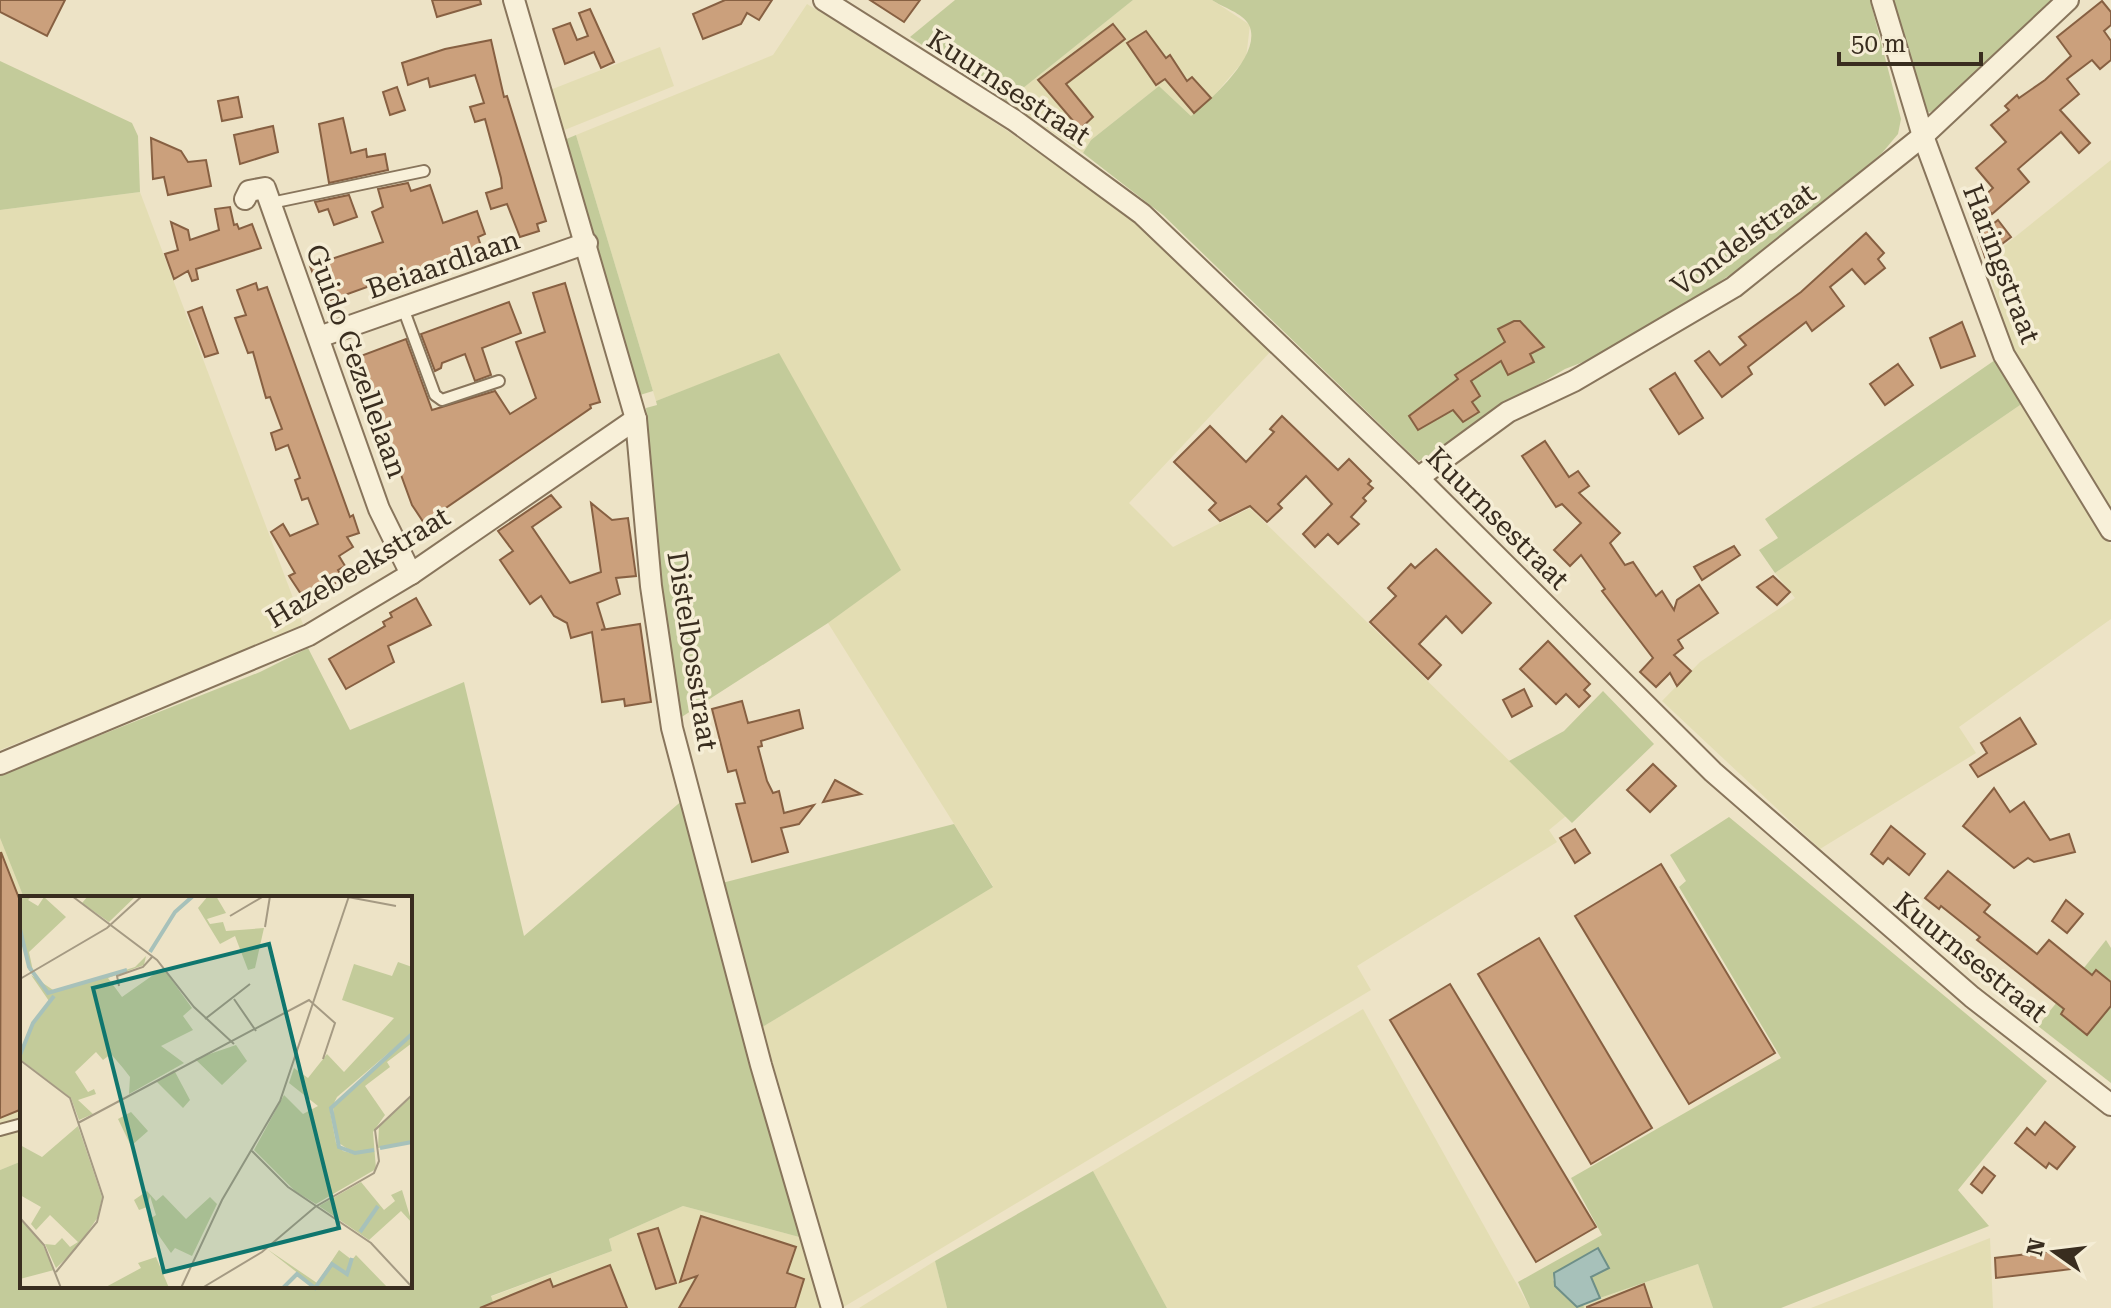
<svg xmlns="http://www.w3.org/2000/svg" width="2111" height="1308" viewBox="0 0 2111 1308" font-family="'Roboto Serif',serif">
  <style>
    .farmland { fill: #e3ddb3 }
    .green { fill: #c3cb9a }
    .water { fill: #a7c1ba; stroke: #6e8f88; stroke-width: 2 }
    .building { fill: #cba07c; stroke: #876042; stroke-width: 2 }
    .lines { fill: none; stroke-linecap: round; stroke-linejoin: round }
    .service-casing { stroke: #88755c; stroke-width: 14 }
    .minor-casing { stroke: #88755c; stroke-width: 24 }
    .service { stroke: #f8f0d9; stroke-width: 10 }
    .minor { stroke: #f8f0d9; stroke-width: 20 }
    .labels { text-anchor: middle; stroke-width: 7; stroke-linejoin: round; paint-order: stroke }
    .street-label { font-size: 28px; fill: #392d1f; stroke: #f5edd5 }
    .inset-river { fill: none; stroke: #a7c1ba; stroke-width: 4 }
    .inset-road { fill: none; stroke: #a59a83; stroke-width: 2 }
    .view { fill: #0f766e; fill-opacity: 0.15; stroke: #0f766e; stroke-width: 4 }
    .inset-edge { fill: none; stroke: #392d1f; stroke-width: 4 }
  </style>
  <rect width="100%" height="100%" fill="#ede3c6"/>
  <!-- farmland -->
  <g class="farmland">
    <polygon points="1133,0 1212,0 1250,25 1246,58 1212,98 1191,116 1159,86 1091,140 1083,153 1007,101"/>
    <polygon points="807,4 917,71 1110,199 1178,259 1271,351 1129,503 1173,547 1250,508 1566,816 1549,830 1557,842 1357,966 1371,990 842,1308 838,1308 756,1031 993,886 828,623 900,570 779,354 656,401 576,135 773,55"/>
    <polygon points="660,47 674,86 562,131 550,90"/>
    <polygon points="2111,160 2111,509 2057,434 2012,347 1985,261"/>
    <polygon points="140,192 304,627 0,750 0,210"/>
    <polygon points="2023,403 2111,545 2111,619 1959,727 1976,753 1820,849 1662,701 1700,662 1795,598 1775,573"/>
    <polygon points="0,838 24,898 22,1161 0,1170"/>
    <polygon points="1363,1009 1530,1308 1167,1308 1093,1171"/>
    <polygon points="683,1206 803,1238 827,1308 495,1308 490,1297 612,1251 609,1239"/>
    <polygon points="1990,1238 1993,1308 1811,1308"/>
    <polygon points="935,1261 947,1308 859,1308"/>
    <polygon points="1698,1264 1713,1308 1584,1308 1583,1304"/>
  </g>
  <!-- green -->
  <g class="green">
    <polygon points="955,0 1133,0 1007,101 910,37"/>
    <path d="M1212 0H1870L1901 119 1898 134 1882 153 1773 246 1622 347 1565 369 1494 411 1437 455 1418 461 1163 215 1083 153 1091 140 1159 86 1191 116C1211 99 1263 54 1249 25 1243 13 1222 7 1212 0Z"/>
    <polygon points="1891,0 2054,0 1942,108 1927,113 1920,104"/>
    <polygon points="0,61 132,123 138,136 140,192 0,210"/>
    <polygon points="576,135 653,391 640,395 564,140"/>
    <polygon points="779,353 901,570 828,623 677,720 665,660 646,408 657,405 656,401"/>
    <polygon points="1995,360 2023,403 1775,573 1759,550 1778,538 1765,519"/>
    <polygon points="308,648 350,730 464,682 524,936 684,799 803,1238 683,1206 609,1239 612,1251 491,1296 495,1308 0,1308 0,1170 22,1161 22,1286 410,1286 410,898 24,898 0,838 0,775 260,672"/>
    <polygon points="1603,691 1654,744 1572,823 1509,761 1564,731"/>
    <polygon points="1729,817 2047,1081 1958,1190 1989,1226 1781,1308 1713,1308 1698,1264 1600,1298 1590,1277 1598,1248 1554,1274 1553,1280 1577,1307 1583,1304 1584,1308 1530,1308 1518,1282 1602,1235 1571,1178 1781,1058 1679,887 1686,881 1670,855"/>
    <polygon points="954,824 993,887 756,1031 718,884"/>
    <polygon points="2106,940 2111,948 2111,1083 2038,1026"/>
    <polygon points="1093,1171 1167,1308 947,1308 935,1261"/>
  </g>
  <!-- water -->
  <polygon class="water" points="1598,1248 1609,1268 1591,1277 1600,1298 1577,1307 1555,1286 1554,1273"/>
  <!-- building -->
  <g class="building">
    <polygon points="0,0 65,0 47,36 0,12"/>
    <polygon points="432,0 480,0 481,4 437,17"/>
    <polygon points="725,0 772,0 759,20 747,13 741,24 703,39 693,14"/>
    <polygon points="870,0 920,0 904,22"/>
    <polygon points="2102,1 2111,12 2111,25 2104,31 2111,41 2111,60 2100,69 2092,60 2067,79 2079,94 2060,110 2090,143 2079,153 2061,132 2018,169 2029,182 1992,214 1980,200 1993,188 1976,168 2006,142 1991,125 2009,110 2005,106 2017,95 2019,98 2045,80 2071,56 2057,37"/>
    <polygon points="590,9 614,62 601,68 594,52 565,64 553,29 570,23 577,40 588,36 579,13"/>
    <polygon points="1113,24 1125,39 1066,84 1093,117 1080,129 1038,80"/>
    <polygon points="1146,31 1166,58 1170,55 1187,81 1192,77 1211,98 1194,113 1165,79 1156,85 1127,43"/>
    <polygon points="491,40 504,97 507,96 546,221 537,224 539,231 520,237 507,204 491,209 486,193 502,188 501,178 485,119 475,122 470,107 484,103 475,75 430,87 428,78 408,85 402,63 445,49"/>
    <polygon points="397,87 405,110 390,115 383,92"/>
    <polygon points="238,97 242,117 222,121 218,101"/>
    <polygon points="343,118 351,153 366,149 367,157 385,154 388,170 329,183 319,124"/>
    <polygon points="273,126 278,152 240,164 234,135"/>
    <polygon points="151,138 181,151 188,162 206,160 211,186 168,195 164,177 153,179"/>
    <polygon points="408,183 411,191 430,185 443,223 477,211 485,234 478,237 481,246 331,300 328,292 321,294 310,266 383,242 372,212 383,207 378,189"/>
    <polygon points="349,195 357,217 334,225 328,209 319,212 315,202"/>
    <polygon points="230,207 234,225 237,224 239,229 252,224 261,248 196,269 198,279 192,281 188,271 174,279 165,254 178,250 171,222 188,230 190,240 219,230 215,209"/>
    <polygon points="1998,220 2011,237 1985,257 1978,236"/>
    <polygon points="1866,233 1884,253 1878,259 1885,268 1865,284 1852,269 1830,287 1844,306 1812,331 1806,322 1748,367 1752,374 1722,397 1695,361 1709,351 1720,365 1746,345 1739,337 1801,292"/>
    <polygon points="256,283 258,290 267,287 350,517 353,515 359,533 347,537 353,547 339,556 345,566 338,570 343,578 312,598 307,590 301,594 289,576 295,573 271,532 283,524 290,536 318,524 308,498 302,500 295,480 300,478 288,445 276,450 271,433 282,429 270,397 266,398 253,352 248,353 235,318 246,315 237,290"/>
    <polygon points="565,283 600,402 590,405 591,408 424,523 412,505 358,357 406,339 432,410 495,391 510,414 536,398 516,342 545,332 533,293"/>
    <polygon points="509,302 521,333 482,348 491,375 475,381 465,354 442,363 441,368 435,371 421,334"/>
    <polygon points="202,307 218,353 205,357 188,312"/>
    <polygon points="1514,321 1520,321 1544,347 1530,354 1534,362 1508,375 1501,361 1471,381 1480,396 1472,402 1479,412 1463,422 1453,410 1418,430 1409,416 1458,379 1455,375 1505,342 1498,329"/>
    <polygon points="1962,322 1975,356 1941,368 1930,338"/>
    <polygon points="1898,364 1913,385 1885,405 1870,384"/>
    <polygon points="1675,373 1703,418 1679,434 1650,389"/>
    <polygon points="1282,416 1338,470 1349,459 1371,481 1368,484 1373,488 1363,498 1366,501 1351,517 1359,524 1338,544 1328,534 1315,547 1303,534 1332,504 1306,476 1278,504 1282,508 1267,522 1250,506 1220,521 1209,510 1216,503 1174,462 1210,426 1246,462 1274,432 1270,429"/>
    <polygon points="1545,441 1569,477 1578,471 1589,486 1579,493 1620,533 1610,543 1625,565 1633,562 1656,596 1662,591 1674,610 1677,600 1699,585 1718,613 1678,640 1683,648 1674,655 1691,671 1677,686 1670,673 1656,687 1640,672 1653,658 1602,591 1605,589 1581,555 1570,566 1554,550 1581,523 1562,504 1556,507 1522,456"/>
    <polygon points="551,495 561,507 532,527 570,583 601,572 591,503 612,520 628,518 636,576 616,578 620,594 597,603 605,629 601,630 640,624 651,702 625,706 624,699 602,702 592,632 571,638 567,623 554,616 541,596 530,604 500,560 513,551 498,531"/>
    <polygon points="1734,546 1740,555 1702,580 1694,567"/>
    <polygon points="1436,549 1491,603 1462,633 1446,616 1419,644 1441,665 1428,679 1370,622 1396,596 1388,588 1411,564 1415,568"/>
    <polygon points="1773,576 1790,592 1777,605 1757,587"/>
    <polygon points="416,598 431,625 388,646 394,662 346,689 329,659 385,626 383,622 392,617 390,613"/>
    <polygon points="1548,641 1590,684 1584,690 1590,696 1579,707 1566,694 1556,704 1520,669"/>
    <polygon points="1524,689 1532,706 1512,717 1503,700"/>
    <polygon points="742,701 748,723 799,710 803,728 761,741 762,746 758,747 767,781 773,793 779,791 784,813 814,805 799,824 781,828 788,852 752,862 736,804 745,803 736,770 728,772 712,709"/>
    <polygon points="2020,718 2036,744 1978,777 1970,765 1987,753 1981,743"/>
    <polygon points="1653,764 1676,786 1650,812 1627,790"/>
    <polygon points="835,780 861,794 823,802"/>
    <polygon points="1994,788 2010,812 2024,802 2050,840 2069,834 2075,852 2034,862 2028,858 2014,868 1963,826"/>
    <polygon points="1891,826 1925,854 1909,875 1888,858 1883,864 1871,854"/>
    <polygon points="1575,829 1590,853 1575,863 1560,838"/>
    <polygon points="1,852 22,906 22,1109 0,1118"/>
    <polygon points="1661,864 1775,1053 1689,1104 1575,916"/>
    <polygon points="1948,871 1990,905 1984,912 2037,954 2049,940 2092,975 2096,970 2111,982 2111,1006 2087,1035 2061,1014 2064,1009 1977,940 1980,937 1941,906 1939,909 1925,898"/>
    <polygon points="2066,900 2083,914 2067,933 2052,921"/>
    <polygon points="1539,938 1652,1128 1591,1164 1478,974"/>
    <polygon points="1450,984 1596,1227 1536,1262 1390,1020"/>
    <polygon points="2045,1122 2075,1147 2057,1169 2049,1163 2046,1168 2015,1143 2027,1128 2035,1135"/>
    <polygon points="1984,1167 1995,1176 1982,1193 1971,1184"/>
    <polygon points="701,1216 796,1247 787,1273 804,1279 795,1308 679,1308 697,1276 680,1282"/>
    <polygon points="658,1228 676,1283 656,1289 638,1234"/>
    <polygon points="2069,1249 2072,1269 1996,1278 1995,1258"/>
    <polygon points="610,1265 627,1308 480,1308 550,1279 553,1287"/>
    <polygon points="1644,1284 1652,1308 1587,1308 1587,1307"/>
  </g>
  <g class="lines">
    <!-- service casing -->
    <g class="service-casing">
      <g id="service">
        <polyline points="271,203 424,171"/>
        <polyline points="403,308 435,395 442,400 499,381"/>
        <polyline points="0,1130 22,1124"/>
      </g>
    </g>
    <!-- minor casing -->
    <g class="minor-casing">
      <g id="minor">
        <polyline points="514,0 636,419 651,586 672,728 761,1065 832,1308"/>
        <polyline points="824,0 1014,120 1142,214 1418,478 1713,772 1972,997 2111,1105"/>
        <polyline points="1882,0 1923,136 2004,355 2111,530"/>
        <polyline points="245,199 249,191 265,188 379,509 411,574"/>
        <polyline points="319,337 587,243"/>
        <polyline points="1418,478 1508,412 1574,381 1734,287 1923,136 2068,0"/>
        <polyline points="0,764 309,635 411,574 636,419"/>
      </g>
    </g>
    <!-- service -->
    <use href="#service" class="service"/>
    <!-- minor -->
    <use href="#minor" class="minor"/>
  </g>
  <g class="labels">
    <!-- street labels -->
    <g class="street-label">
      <text transform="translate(1009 87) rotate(33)" y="10">Kuurnsestraat</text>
      <text transform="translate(1743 239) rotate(-36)" y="10">Vondelstraat</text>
      <text transform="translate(443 264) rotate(-19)" y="10">Beiaardlaan</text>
      <text transform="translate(2002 264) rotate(69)" y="10">Haringstraat</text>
      <text transform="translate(357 361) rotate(70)" y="10">Guido Gezellelaan</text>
      <text transform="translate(1498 518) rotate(45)" y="10">Kuurnsestraat</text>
      <text transform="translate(358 567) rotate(-31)" y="10">Hazebeekstraat</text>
      <text transform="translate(693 651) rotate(81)" y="10">Distelbosstraat</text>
      <text transform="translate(1971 957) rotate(39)" y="10">Kuurnsestraat</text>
    </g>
  </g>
  <!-- overview -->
  <g transform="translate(20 896)">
    <rect width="392" height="392" fill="#ede3c6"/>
    <path d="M0 0H12L8 4 18 10 24 1 46 21 9 56 13 75H9L0 36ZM68 0H116L89 26 62 7ZM188 0H196L206 17 187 23 190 28 203 26 206 35 244 32 235 72 228 74 215 40 200 48 178 12ZM126 60 124 69 88 82 102 101 143 72 172 112 163 120 173 134 141 150 164 167 109 198 110 181 103 172 91 158 83 164 76 156 55 176 68 196 74 193 76 198 58 204 73 218 59 224 51 202 0 163 10 131 29 105 11 79 36 96 115 71ZM378 66 392 71V137L317 201 310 215 316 247 323 255 335 258 316 245 313 210 392 139V147L367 166 370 171 345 190 365 219 353 236 356 273 296 308 275 295 234 254 264 199 283 218 298 210 269 187 274 172 288 182 307 158 324 176 374 122 322 104 334 68 372 80ZM216 149 227 165 202 189 175 163ZM154 174 170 204 163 212 136 185ZM392 200V247L358 252 359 229ZM111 216 128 235 111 250 98 223ZM58 230 82 301 78 321 56 353 36 372 25 348 35 349 42 342 50 351 58 346 30 319 16 334 11 328 21 311 0 299V249L22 261ZM341 286 364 314 375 305 371 299 382 294 392 327 381 315 349 344 299 310ZM127 295 136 305 143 299 166 323 190 301 197 308 172 360 155 352 151 357 128 324 136 319 130 300 127 311 119 314 114 304ZM0 323 22 347 34 374 0 383ZM247 353 297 387 319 354 332 364 336 359 368 392H297ZM136 361 149 392H84L121 372 118 367Z" fill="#c3cb9a"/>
    <path class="inset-river" d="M0 33 9 71 28 97 107 74M130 56 155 16 173 0M0 159 13 127 34 100M360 252 392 246M354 254 335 257 319 251 311 212 392 138M340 336 358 310M263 392 277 378 295 392 312 368 327 378 332 362"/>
    <path class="inset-road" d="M52 0 137 64 174 111 214 148M328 1 376 10M210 20 244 0M245 31 250 0M0 83 87 32 122 0M99 90 97 80 123 71 132 61M214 103 236 135M185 123 230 88M0 164 50 202 83 301 77 326 36 376M58 227 289 104 315 127 303 163M232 255 268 291 351 347 392 391M0 322 24 349 41 392M161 392 202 304 260 205 329 0M182 392 242 356 295 311 354 277 359 265 355 234 392 199"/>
    <path class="view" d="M249 48 319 332 144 376 73 92Z"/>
    <rect width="392" height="392" class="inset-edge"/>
  </g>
  <!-- north arrow -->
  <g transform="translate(2055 1252) rotate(284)" stroke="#f5edd5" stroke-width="6" paint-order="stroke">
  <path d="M0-6L14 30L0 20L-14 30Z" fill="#392d1f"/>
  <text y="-12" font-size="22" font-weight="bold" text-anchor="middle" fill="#392d1f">N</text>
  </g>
  <!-- scale -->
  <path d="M1839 52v12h142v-12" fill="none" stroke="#392d1f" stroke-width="4"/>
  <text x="1851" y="52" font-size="24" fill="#392d1f" stroke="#f5edd5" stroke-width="6" paint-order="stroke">50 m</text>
</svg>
